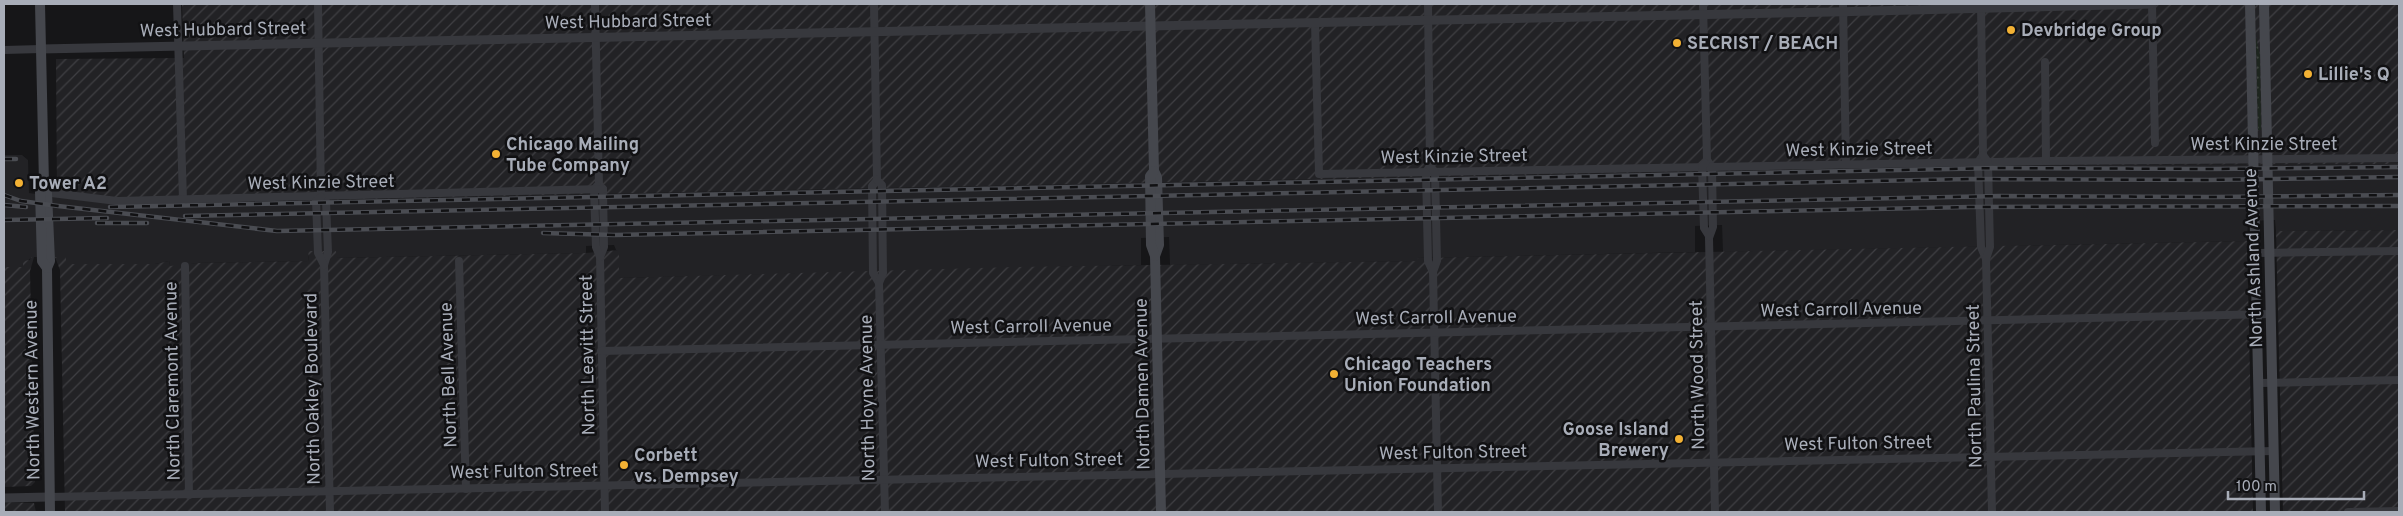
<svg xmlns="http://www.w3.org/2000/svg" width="2403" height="516" viewBox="0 0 2403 516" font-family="Overpass,sans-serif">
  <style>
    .built { fill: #222225 }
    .industrial { fill: url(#industrial-furrows) }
    .grass { fill: url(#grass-dots) }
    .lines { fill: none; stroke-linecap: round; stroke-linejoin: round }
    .minor { stroke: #37383d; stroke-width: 8 }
    .tertiary { stroke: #37383d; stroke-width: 9 }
    .secondary { stroke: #45474d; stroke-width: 10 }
    .rail-casing { stroke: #4a4c52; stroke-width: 4.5 }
    .rail { stroke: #111113; stroke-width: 2.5; stroke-dasharray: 8; stroke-linecap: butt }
    .poi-dot { fill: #f2b134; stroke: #111113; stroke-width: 2 }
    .labels { text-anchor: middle; stroke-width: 5; stroke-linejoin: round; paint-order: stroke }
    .street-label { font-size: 18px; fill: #a8adb8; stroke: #111113 }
    .poi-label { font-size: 18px; font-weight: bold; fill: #a8adb8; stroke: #111113; text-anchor: start }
  </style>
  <defs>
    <pattern id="industrial-furrows" width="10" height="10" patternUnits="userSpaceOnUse" patternTransform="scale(1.25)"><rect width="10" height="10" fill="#222225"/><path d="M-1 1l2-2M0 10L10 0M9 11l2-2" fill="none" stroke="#3f3f43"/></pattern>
    <pattern id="grass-dots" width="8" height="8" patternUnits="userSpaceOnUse" patternTransform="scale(1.25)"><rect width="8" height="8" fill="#1e261f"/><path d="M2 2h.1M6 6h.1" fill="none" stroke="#3c433d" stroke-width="1.8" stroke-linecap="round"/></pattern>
  </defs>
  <rect width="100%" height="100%" fill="#161618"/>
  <!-- built -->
  <polygon class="built" points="4,155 22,155 28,160 29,193 116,204 1997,165 2399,164 2399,230 2276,231 2275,220 2248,221 2247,241 1723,252 1722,225 1695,226 1695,252 1418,258 1418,261 1170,265 1169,237 1141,238 1141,265 619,278 619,251 616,250 614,245 586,246 586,253 336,258 336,251 308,252 309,261 198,263 170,267 169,261 155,264 66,264 66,257 31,257 24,267 4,267"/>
  <!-- industrial -->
  <g class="industrial">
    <polygon points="182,4 2399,4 2399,164 1997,165 116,204 57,197 56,59 184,58"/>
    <polygon points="2399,230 2399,512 2283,512 2276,231"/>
    <polygon points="2247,241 2253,512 65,512 60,270 55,257 66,257 66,264 155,264 169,261 170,266 198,263 309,261 308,251 336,251 337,258 586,253 619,250 619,278 1016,267 1417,261 1418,258"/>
    <polygon points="31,257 34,257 30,271 35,482 31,486 4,487 4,267 23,267 23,261 30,260"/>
    <polygon points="4,502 34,503 36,512 4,512"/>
  </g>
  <!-- grass -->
  <polygon class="grass" points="2256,37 2260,55 2261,130 2258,130"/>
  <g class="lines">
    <!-- minor -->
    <g class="minor">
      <polyline points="177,4 183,200"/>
      <polyline points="318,4 321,197 326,201 328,252 324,265 330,512"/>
      <polyline points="595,4 599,185 603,189 604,247 600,257 605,512"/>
      <polyline points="874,4 877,180 872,186 873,273 879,283"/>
      <polyline points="1428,4 1430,166 1426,172 1428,261 1433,272"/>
      <polyline points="1703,4 1707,160 1712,167 1713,227 1709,238 1715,512"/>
      <polyline points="1843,4 1846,164"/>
      <polyline points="1981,4 1983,155 1978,162 1981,247 1986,259"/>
      <polyline points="2152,4 2155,143"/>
      <polyline points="1315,23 1319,174 2046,161 2399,158"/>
      <polyline points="4,50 41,49"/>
      <polyline points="2045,62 2046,161"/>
      <polyline points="1983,155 1988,162 1990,247 1986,259 1992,512"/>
      <polyline points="1705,163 1702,167 1704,228 1709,236"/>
      <polyline points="1430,166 1435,172 1437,261 1433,272 1438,512"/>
      <polyline points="877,180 882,185 883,273 879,283 885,512"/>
      <polyline points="597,186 594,190 596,247 600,257"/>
      <polyline points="43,192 117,201 603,189"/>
      <polyline points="321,197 316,201 318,253 324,265"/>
      <polyline points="2257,253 2399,251"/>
      <polyline points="459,261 466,489"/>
      <polyline points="185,266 189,495"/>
      <polyline points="601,351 2271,314"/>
      <polyline points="2259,383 2399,380"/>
      <polyline points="49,497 2274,451"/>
      <polyline points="2348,512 2399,511"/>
    </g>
    <!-- tertiary -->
    <g class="tertiary">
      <polyline points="41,49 1832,12 2152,4"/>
      <polyline points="4,498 49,497"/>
    </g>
    <!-- secondary -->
    <g class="secondary">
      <polyline points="40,4 44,184 47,193 50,261 47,268 50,512"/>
      <polyline points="1150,4 1154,171 1157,177 1159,245 1155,256 1161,512"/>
      <polyline points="2250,4 2261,512"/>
      <polyline points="2264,4 2275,512"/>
      <polyline points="1154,171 1150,176 1151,245 1155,256"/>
      <polyline points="44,184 40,192 42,261 47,268"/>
    </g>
    <!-- rail casing -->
    <g class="rail-casing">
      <g id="rail">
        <polyline points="4,159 16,159"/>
        <polyline points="4,195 21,201 58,206 277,231 2000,196 2212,197 2399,195"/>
        <polyline points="4,205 26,207"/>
        <polyline points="110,207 1999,168 2211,169 2399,167"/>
        <polyline points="185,216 1970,179 2208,180 2399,177"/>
        <polyline points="4,220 107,218"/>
        <polyline points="97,223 147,223"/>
        <polyline points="543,233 614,235 1970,207 2399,206"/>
      </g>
    </g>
    <!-- rail -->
    <use href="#rail" class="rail"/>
  </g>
  <!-- markers -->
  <g class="poi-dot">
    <circle cx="2011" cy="30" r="5"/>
    <circle cx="1677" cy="43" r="5"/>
    <circle cx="2308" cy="74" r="5"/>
    <circle cx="496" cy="154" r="5"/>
    <circle cx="19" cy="183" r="5"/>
    <circle cx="1334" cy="374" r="5"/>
    <circle cx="1679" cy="439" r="5"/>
    <circle cx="624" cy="465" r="5"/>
  </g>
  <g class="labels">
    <!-- street labels -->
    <g class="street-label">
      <text transform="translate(628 21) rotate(-1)" y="6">West Hubbard Street</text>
      <text transform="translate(223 29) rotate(-1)" y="6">West Hubbard Street</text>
      <text x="2264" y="150">West Kinzie Street</text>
      <text transform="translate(1859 149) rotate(-1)" y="6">West Kinzie Street</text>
      <text transform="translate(1454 156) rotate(-1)" y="6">West Kinzie Street</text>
      <text transform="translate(321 182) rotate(-1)" y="6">West Kinzie Street</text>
      <text transform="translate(2253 258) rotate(-92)" y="6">North Ashland Avenue</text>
      <text transform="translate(1841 309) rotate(-1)" y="6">West Carroll Avenue</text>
      <text transform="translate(1436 317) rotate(-1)" y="6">West Carroll Avenue</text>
      <text transform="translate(1031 326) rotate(-1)" y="6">West Carroll Avenue</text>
      <text transform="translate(587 355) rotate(-91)" y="6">North Leavitt Street</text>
      <text transform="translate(448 375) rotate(-92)" y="6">North Bell Avenue</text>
      <text transform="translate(1697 375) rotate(-91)" y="6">North Wood Street</text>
      <text transform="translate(172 381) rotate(-91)" y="6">North Claremont Avenue</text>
      <text transform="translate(1142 384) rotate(-91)" y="6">North Damen Avenue</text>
      <text transform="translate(1974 386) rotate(-91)" y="6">North Paulina Street</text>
      <text transform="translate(312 389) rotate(-91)" y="6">North Oakley Boulevard</text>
      <text transform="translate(32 390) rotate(-91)" y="6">North Western Avenue</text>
      <text transform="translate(867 398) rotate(-91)" y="6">North Hoyne Avenue</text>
      <text transform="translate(1858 443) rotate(-1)" y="6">West Fulton Street</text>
      <text transform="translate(1453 452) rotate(-1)" y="6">West Fulton Street</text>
      <text transform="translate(1049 460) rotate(-1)" y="6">West Fulton Street</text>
      <text transform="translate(524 471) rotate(-1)" y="6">West Fulton Street</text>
    </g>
    <!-- poi labels -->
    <g class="poi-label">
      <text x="2021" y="36">Devbridge Group</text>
      <text x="1687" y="49">SECRIST / BEACH</text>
      <text x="2318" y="80">Lillie's Q</text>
      <text x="506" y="150">Chicago Mailing<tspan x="506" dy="21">Tube Company</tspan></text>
      <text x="29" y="189">Tower A2</text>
      <text x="1344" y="370">Chicago Teachers<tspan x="1344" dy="21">Union Foundation</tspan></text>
      <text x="1669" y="435" text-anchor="end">Goose Island<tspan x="1669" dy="21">Brewery</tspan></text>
      <text x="634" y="461">Corbett<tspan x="634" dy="21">vs. Dempsey</tspan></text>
    </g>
  </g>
  <!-- border -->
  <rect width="2403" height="516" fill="none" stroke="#a8adb8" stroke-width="10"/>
  <!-- scale -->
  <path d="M2228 491v8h136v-8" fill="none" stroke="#a8adb8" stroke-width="2.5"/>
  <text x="2236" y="491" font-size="15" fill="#a8adb8" stroke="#111113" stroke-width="4" paint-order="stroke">100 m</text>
</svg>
